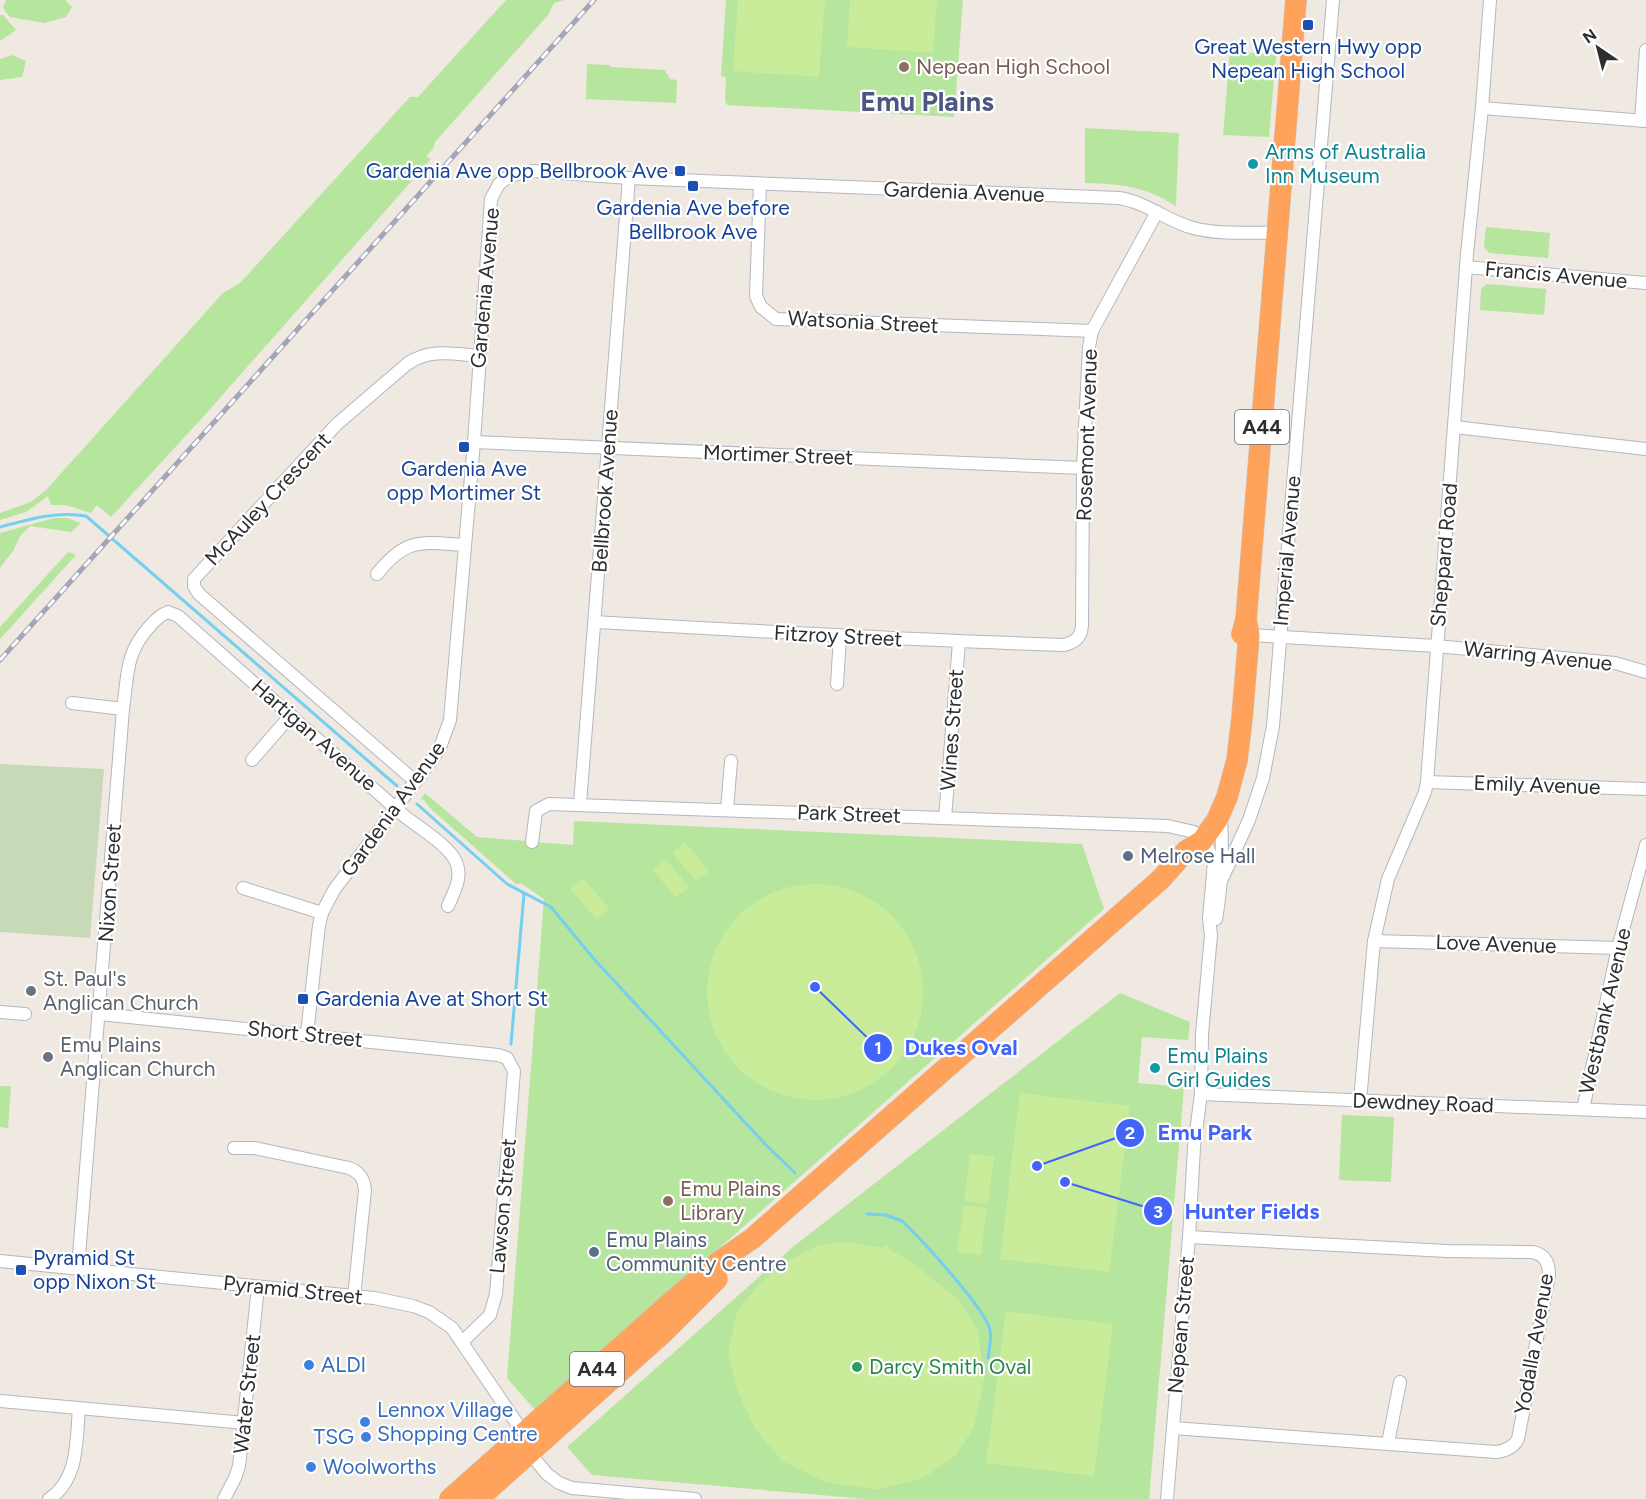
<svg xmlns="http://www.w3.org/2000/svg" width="1646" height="1499" viewBox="0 0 1646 1499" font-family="Figtree,sans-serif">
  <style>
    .green { fill: #b6e59e }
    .cemetery { fill: #c8d9b8 }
    .pitch { fill: #c9ec9a }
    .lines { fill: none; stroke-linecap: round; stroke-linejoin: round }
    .stream { stroke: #75cff0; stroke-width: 3 }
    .street-casing { stroke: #b4b7c1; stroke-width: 14 }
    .highway-casing { stroke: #c9c9c9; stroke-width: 22 }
    .street { stroke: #fff; stroke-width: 12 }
    .highway { stroke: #ffa35c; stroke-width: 21 }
    .rail-casing { stroke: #a3a6b8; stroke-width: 5 }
    .rail { stroke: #fff; stroke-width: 3; stroke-dasharray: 9; stroke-linecap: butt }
    .transit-dot { fill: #1a4fb4; stroke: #fff; stroke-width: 2 }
    .education-dot { fill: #8d6e63; stroke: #fff; stroke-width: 2 }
    .culture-dot { fill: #0f9aa8; stroke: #fff; stroke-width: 2 }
    .service-dot { fill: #5c6f8a; stroke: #fff; stroke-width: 2 }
    .worship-dot { fill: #6b7280; stroke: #fff; stroke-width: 2 }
    .shop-dot { fill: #3f7fe0; stroke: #fff; stroke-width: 2 }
    .leisure-dot { fill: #2e9e5b; stroke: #fff; stroke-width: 2 }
    .labels { text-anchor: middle; stroke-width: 4.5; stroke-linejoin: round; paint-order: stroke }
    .shield { fill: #fff; stroke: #6d6d6d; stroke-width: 1.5 }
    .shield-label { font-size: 20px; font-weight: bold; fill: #2e2e2e }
    .transit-label { font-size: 21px; fill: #164399; stroke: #fff }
    .education-label { font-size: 21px; fill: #785e54; stroke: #fff; text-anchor: start }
    .culture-label { font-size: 21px; fill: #0d838f; stroke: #fff; text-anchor: start }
    .street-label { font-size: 21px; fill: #2e2e2e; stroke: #fff }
    .service-label { font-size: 21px; fill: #4e5e75; stroke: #fff; text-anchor: start }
    .worship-label { font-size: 21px; fill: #5b616d; stroke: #fff; text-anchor: start }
    .shop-label { font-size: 21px; fill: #366cbe; stroke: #fff; text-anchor: start }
    .leisure-label { font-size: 21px; fill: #27864d; stroke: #fff; text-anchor: start }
    .district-label { font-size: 27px; font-weight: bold; fill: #4d5680; stroke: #fff }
    .leader { fill: none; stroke: #4264fb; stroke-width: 2 }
    .callout-dot { fill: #4264fb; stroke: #fff; stroke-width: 2 }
    .mark-label { font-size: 18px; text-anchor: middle; font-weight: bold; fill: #fff }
    .callout-label { font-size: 22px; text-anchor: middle; font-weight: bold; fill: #4264fb; stroke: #fff; stroke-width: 4.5; stroke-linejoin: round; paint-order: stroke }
  </style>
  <rect width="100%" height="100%" fill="#efe9e1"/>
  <!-- green -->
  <g class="green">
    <polygon points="6,0 65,0 72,7 66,17 44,23 10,17 3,8"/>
    <polygon points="506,0 564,0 554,3 548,15 435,142 433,149 426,156 431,159 203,417 111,517 97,505 91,513 66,505 51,505 48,496 26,512 0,520 0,513 31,502 46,490 223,293 240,283 410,97 418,97"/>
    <polygon points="726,0 963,0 954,117 727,105 725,101 726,77 721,76"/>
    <polygon points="0,15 3,15 16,30 0,41"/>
    <polygon points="1230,51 1276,55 1269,137 1223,135"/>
    <polygon points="12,55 26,61 22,77 0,80 0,59"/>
    <polygon points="587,64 610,65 610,67 665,70 670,79 677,80 676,103 586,99"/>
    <path d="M1085 128 1179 133 1176 206C1144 186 1121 184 1085 183Z"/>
    <polygon points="1486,227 1550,233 1548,258 1489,253 1484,247"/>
    <polygon points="1487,284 1546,289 1544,315 1480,310 1481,289"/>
    <polygon points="54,518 67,518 81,523 71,532 30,526 20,536 13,551 0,568 0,533"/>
    <polygon points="68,552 76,555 0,639 0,627"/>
    <polygon points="425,793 477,837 573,845 574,821 1082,844 1104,909 709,1257 537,1412 507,1378 544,899 522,884 516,884 430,808 423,799 420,800"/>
    <polygon points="1120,993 1190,1022 1188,1040 1142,1037 1138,1083 1184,1087 1149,1499 866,1499 592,1475 567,1447 794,1246"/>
    <polygon points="0,1086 11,1086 8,1128 0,1127"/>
    <polygon points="1342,1115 1394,1117 1391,1182 1339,1180"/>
  </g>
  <!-- cemetery -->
  <polygon class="cemetery" points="0,764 104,769 90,938 0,932"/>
  <!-- pitch -->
  <g class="pitch">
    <polygon points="738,0 825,0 819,77 733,71"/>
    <polygon points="850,0 937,0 933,53 847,47"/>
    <polygon points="685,842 709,871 696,881 672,853"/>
    <polygon points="666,859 689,887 676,898 653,870"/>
    <polygon points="583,878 610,909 597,920 570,889"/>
    <circle cx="815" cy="992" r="108"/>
    <polygon points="1020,1093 1130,1106 1109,1272 1000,1259"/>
    <polygon points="970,1154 994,1157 988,1204 964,1201"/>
    <polygon points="964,1205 987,1208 981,1255 957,1252"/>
    <polygon points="847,1242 883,1248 886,1245 891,1251 909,1260 960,1301 978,1331 984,1380 974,1427 955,1456 923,1478 878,1490 825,1482 782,1461 756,1430 737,1390 728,1354 737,1312 758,1285 786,1262 818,1245"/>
    <polygon points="1006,1311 1113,1324 1094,1476 986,1463"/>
  </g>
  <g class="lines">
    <!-- stream -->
    <g class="stream">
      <path d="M0 527C30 519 56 511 86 516L397 786"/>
      <polyline points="417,804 507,884 551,907 594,959 765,1144 795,1173"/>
      <polyline points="511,1044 524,894"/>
      <path d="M867 1214 886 1215 902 1221C921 1239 985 1308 990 1330 992 1340 989 1349 988 1358"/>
    </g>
    <!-- street casing -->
    <g class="street-casing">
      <g id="street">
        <polyline points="1482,108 1646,121"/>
        <polyline points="1641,121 1646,50"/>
        <polyline points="760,184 756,296 761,307 776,319 1092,331"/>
        <polyline points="1466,267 1646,283"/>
        <polyline points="1455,427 1646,449"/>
        <polyline points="474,442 1083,468"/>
        <path d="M377 574C406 537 422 542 464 545"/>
        <path d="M595 622C752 631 908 640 1064 645 1075 642 1081 638 1082 626L1083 468 1089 347 1092 331 1157 212"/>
        <polyline points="1249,635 1436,646 1615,663 1646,672"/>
        <polyline points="837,684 840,637"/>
        <polyline points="72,703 123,709"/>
        <polyline points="252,760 291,715"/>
        <path d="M416 782 199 594 194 586V579L337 424 407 364C430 348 453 354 479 356"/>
        <polyline points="1427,782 1646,789"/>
        <polyline points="580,804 629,178"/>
        <polyline points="727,810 731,761"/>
        <polyline points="945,818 959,642"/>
        <polyline points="532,842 536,811 549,804 1168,826 1194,832"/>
        <polyline points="1222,879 1249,820 1263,778 1273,726 1333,0"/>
        <polyline points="243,888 322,913"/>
        <path d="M1216 919C1222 885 1223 853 1221 817"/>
        <polyline points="1374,941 1618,948"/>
        <polyline points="0,1012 25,1014"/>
        <polyline points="100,1014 498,1055 507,1058 514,1071 496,1294 490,1315 463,1341"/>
        <path d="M307 1034 319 925 322 913 334 890 439 750 450 720 474 442 491 199 499 184 509 176 533 171 629 178 1119 198C1146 202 1167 221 1193 228 1219 235 1251 232 1278 233"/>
        <polyline points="1201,1094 1646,1112"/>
        <polyline points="1360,1101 1374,941 1388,879 1425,792 1427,782 1467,254 1482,108 1490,0"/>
        <polyline points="1583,1109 1618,948 1646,845"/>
        <path d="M234 1148H255L349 1168C360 1172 364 1179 365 1190L354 1297"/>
        <polyline points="0,1261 374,1298 413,1306 429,1312 452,1328 518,1425 533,1457 547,1474 559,1483 572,1488 695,1499"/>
        <path d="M78 1268 123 709C128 675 125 653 150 626 155 620 160 615 168 612L178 616C253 682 327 748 402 814 417 827 448 844 456 862 463 877 454 892 448 906"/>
        <polyline points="0,1401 245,1423"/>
        <path d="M1173 1428 1496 1452C1505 1451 1513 1448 1518 1439L1549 1275C1549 1263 1545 1254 1532 1252L1447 1251 1189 1237"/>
        <polyline points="1388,1443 1400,1382"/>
        <path d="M49 1499C79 1480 76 1440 79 1409"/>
        <polyline points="224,1499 235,1478 239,1466 258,1287"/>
        <polyline points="1167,1499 1189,1237 1194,1147 1201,1094 1202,1034 1211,935 1209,919 1214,862 1207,846 1202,841"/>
      </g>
    </g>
    <!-- highway casing -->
    <g class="highway-casing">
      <g id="highway">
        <polyline points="1242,634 1246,620 1296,0"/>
        <polyline points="450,1499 670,1303 720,1261 753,1238 1161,879 1186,851 1202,841 1217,820 1227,797 1237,760 1242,718 1249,635 1246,620"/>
        <polyline points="478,1499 664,1332 717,1279"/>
      </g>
    </g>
    <!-- street -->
    <use href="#street" class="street"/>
    <!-- highway -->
    <use href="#highway" class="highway"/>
    <!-- rail casing -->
    <g class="rail-casing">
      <polyline id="rail" points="0,660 594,0"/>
    </g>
    <!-- rail -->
    <use href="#rail" class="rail"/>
  </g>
  <!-- markers -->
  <g class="transit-dot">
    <rect x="1302" y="19" width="12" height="12" rx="3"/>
    <rect x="674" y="165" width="12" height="12" rx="3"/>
    <rect x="687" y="180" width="12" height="12" rx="3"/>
    <rect x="458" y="441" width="12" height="12" rx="3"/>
    <rect x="297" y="993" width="12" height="12" rx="3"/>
    <rect x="15" y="1264" width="12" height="12" rx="3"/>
  </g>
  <g class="education-dot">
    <circle cx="904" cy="67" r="6"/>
    <circle cx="668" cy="1201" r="6"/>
  </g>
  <g class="culture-dot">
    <circle cx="1253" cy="164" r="6"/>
    <circle cx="1155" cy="1068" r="6"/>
  </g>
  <g class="service-dot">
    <circle cx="1128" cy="856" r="6"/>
    <circle cx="594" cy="1252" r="6"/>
  </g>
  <g class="worship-dot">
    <circle cx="31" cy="991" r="6"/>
    <circle cx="48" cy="1057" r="6"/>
  </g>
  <g class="shop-dot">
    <circle cx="309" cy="1365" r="6"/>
    <circle cx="365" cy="1422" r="6"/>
    <circle cx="366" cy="1437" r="6"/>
    <circle cx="311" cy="1467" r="6"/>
  </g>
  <circle class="leisure-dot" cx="857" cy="1367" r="6"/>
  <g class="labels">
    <!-- shield labels -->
    <g class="shield">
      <rect x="1235" y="410" width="54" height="34" rx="4.5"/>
      <rect x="570" y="1352" width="54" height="34" rx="4.5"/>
    </g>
    <g class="shield-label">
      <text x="1262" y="434">A44</text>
      <text x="597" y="1376">A44</text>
    </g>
    <!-- transit labels -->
    <g class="transit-label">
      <text x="1308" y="54">Great Western Hwy opp<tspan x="1308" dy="24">Nepean High School</tspan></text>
      <text x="668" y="178" text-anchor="end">Gardenia Ave opp Bellbrook Ave</text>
      <text x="693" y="215">Gardenia Ave before<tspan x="693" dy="24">Bellbrook Ave</tspan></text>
      <text x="464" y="476">Gardenia Ave<tspan x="464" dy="24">opp Mortimer St</tspan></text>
      <text x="315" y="1006" text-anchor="start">Gardenia Ave at Short St</text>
      <text x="33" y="1265" text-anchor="start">Pyramid St<tspan x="33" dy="24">opp Nixon St</tspan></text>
    </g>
    <!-- education labels -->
    <g class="education-label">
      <text x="916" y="74">Nepean High School</text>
      <text x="680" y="1196">Emu Plains<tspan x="680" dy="24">Library</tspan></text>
    </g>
    <!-- culture labels -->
    <g class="culture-label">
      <text x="1265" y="159">Arms of Australia<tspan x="1265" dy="24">Inn Museum</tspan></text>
      <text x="1167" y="1063">Emu Plains<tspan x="1167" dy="24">Girl Guides</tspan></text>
    </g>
    <!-- street labels -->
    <g class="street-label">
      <text transform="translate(964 192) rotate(2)" y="7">Gardenia Avenue</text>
      <text transform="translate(1556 275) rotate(5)" y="7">Francis Avenue</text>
      <text transform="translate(485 288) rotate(-85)" y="7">Gardenia Avenue</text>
      <text transform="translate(863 322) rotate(3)" y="7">Watsonia Street</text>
      <text transform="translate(1087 435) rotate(-88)" y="7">Rosemont Avenue</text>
      <text transform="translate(778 455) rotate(2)" y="7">Mortimer Street</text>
      <text transform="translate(605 491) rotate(-86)" y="7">Bellbrook Avenue</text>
      <text transform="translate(268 499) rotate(-47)" y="7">McAuley Crescent</text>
      <text transform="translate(1287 551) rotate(-85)" y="7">Imperial Avenue</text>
      <text transform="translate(1444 555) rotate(-85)" y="7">Sheppard Road</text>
      <text transform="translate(838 636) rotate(3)" y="7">Fitzroy Street</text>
      <text transform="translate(1538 656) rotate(6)" y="7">Warring Avenue</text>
      <text transform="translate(952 730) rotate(-86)" y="7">Wines Street</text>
      <text transform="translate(314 735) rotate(41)" y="7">Hartigan Avenue</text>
      <text transform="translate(1537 785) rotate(2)" y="7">Emily Avenue</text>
      <text transform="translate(393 809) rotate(-54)" y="7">Gardenia Avenue</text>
      <text transform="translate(849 814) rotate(2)" y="7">Park Street</text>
      <text transform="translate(110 883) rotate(-86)" y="7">Nixon Street</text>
      <text transform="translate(1496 944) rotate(2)" y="7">Love Avenue</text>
      <text transform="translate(1605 1011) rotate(-77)" y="7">Westbank Avenue</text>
      <text transform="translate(305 1034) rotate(6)" y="7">Short Street</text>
      <text transform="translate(1423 1103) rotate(2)" y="7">Dewdney Road</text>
      <text transform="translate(503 1206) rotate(-85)" y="7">Lawson Street</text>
      <text transform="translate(293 1290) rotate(6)" y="7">Pyramid Street</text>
      <text transform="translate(1181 1325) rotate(-85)" y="7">Nepean Street</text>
      <text transform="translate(1534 1344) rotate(-80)" y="7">Yodalla Avenue</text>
      <text transform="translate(247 1394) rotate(-84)" y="7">Water Street</text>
    </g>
    <!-- service labels -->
    <g class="service-label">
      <text x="1140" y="863">Melrose Hall</text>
      <text x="606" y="1247">Emu Plains<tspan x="606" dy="24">Community Centre</tspan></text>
    </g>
    <!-- worship labels -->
    <g class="worship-label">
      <text x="43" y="986">St. Paul's<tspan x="43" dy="24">Anglican Church</tspan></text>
      <text x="60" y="1052">Emu Plains<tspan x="60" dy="24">Anglican Church</tspan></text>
    </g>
    <!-- shop labels -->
    <g class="shop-label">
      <text x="321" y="1372">ALDI</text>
      <text x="377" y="1417">Lennox Village<tspan x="377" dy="24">Shopping Centre</tspan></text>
      <text x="354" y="1444" text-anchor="end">TSG</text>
      <text x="323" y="1474">Woolworths</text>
    </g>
    <!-- leisure labels -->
    <g class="leisure-label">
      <text x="869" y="1374">Darcy Smith Oval</text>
    </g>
    <!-- district labels -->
    <g class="district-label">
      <text x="927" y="111">Emu Plains</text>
    </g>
  </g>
  <!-- callouts -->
  <path class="leader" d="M815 987L878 1048M1037 1166L1130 1133M1065 1182L1158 1211"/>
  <g class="callout-dot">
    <circle cx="815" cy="987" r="6"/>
    <circle cx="1037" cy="1166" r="6"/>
    <circle cx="1065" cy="1182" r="6"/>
    <circle cx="878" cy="1048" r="15"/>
    <circle cx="1130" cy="1133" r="15"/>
    <circle cx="1158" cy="1211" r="15"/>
  </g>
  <g class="mark-label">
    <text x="878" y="1054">1</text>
    <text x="1130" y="1139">2</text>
    <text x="1158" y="1218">3</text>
  </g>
  <g class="callout-label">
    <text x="961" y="1055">Dukes Oval</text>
    <text x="1205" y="1140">Emu Park</text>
    <text x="1252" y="1219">Hunter Fields</text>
  </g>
  <!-- north arrow -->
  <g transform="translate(1598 48) rotate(325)" stroke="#ffffff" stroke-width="4.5" paint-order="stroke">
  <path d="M0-4.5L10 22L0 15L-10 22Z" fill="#2e2e2e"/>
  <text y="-9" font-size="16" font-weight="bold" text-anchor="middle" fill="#2e2e2e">N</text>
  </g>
</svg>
